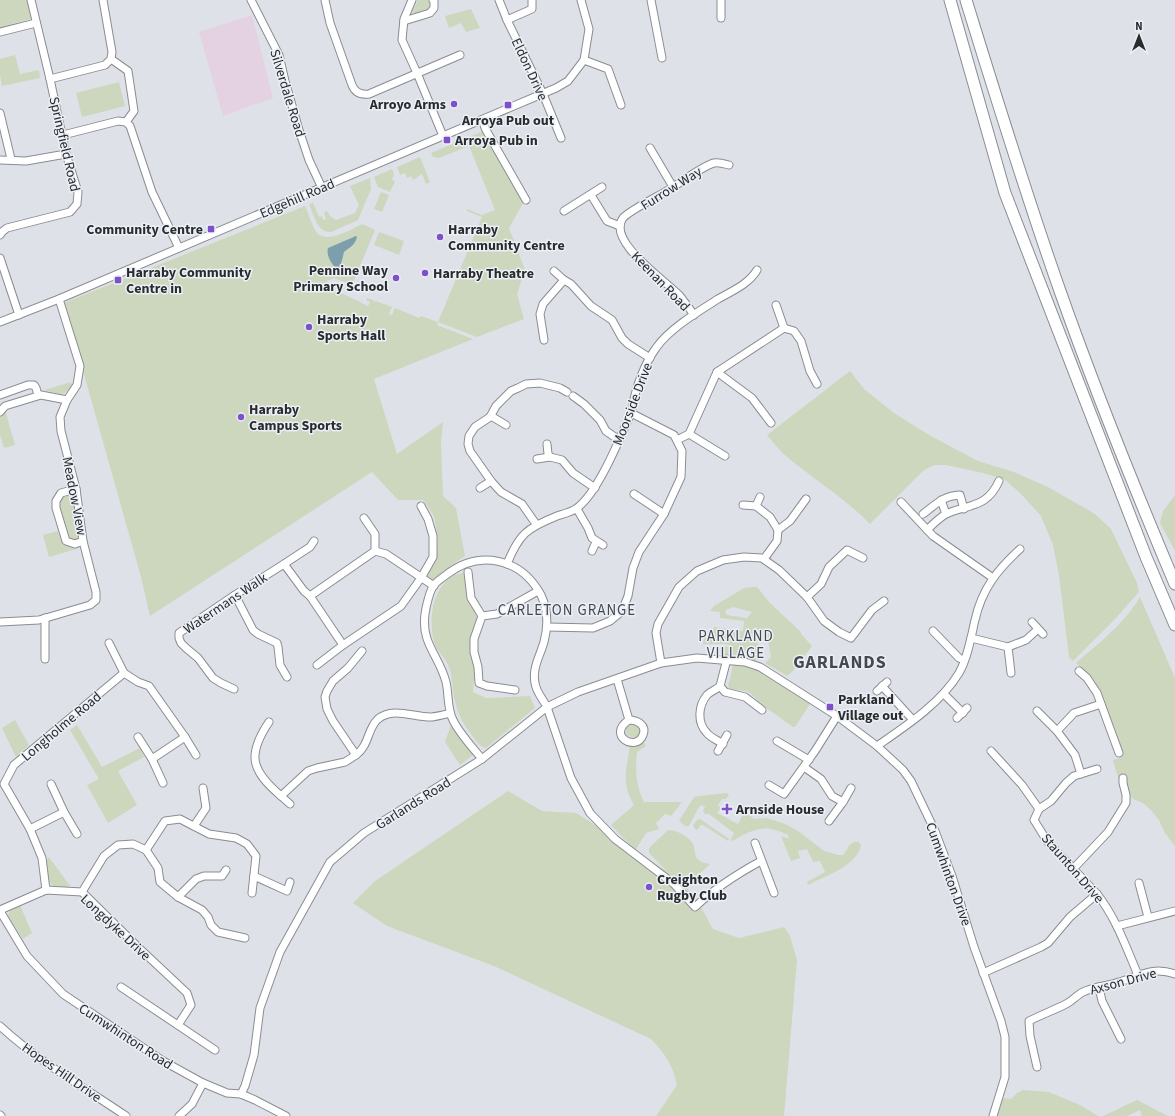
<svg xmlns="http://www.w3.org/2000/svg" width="1175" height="1116" viewBox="0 0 1175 1116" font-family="'Source Sans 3',sans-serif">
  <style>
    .industrial { fill: #e4d1e1 }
    .green { fill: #ccd7be; fill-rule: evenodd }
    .water { fill: #7d9ead }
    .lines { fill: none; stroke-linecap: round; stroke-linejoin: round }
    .minor-casing { stroke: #898d92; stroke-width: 9 }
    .highway-casing { stroke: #898d92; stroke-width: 13 }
    .minor { stroke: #fff; stroke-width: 7 }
    .highway { stroke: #fff; stroke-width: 11 }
    .poi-dot { fill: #7f51c9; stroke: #ebeff6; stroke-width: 1.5 }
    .labels { text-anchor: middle; stroke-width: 3; stroke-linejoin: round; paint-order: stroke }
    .street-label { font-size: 14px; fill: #292b2d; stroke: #ebeff6 }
    .poi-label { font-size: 14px; font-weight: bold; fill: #292b2d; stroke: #ebeff6; text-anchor: start }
    .neighbourhood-label { font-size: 15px; letter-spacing: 1px; fill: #45484d; stroke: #ebeff6 }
    .district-label { font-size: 18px; font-weight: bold; letter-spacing: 1px; fill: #45484d; stroke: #ebeff6 }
  </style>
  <rect width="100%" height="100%" fill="#dee2e8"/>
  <!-- industrial -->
  <polygon class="industrial" points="252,15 273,98 223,116 199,32"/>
  <!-- green -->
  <g class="green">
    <polygon points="0,0 31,0 34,18 0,27"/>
    <polygon points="418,0 429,0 431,4 430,9 416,14 412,12"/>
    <polygon points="471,9 480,28 466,32 461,23 449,28 445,16"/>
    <polygon points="15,55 20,74 39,70 40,78 2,86 0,75 0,59"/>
    <polygon points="119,82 125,106 82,117 76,93"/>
    <path d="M483 131 524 202 509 228 525 270 517 294 524 319 477 337 438 322 437 325 473 339 374 379 397 454 443 422 441 443 443 496 456 508 465 556 456 562 436 579 431 580 426 576 435 560 438 541 434 516 423 500H398L372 472 150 616 141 577 64 303 305 206C309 214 311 223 315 230 324 246 350 230 362 224L375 230 352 285 334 278 327 281 331 293 337 291 368 306 370 302 366 300 367 298 392 307 389 314 392 315 395 308 419 318 421 316 438 322 482 217 467 211V209L482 215 495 210 469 146 439 158 433 157 431 153Z"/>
    <polygon points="420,157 430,182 426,184 422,174 413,180 411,176 407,178 405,173 400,175 397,167"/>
    <polygon points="392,169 394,174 392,180 395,181 390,192 378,187 374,177"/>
    <path d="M370 178 371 189 358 220 331 232C317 233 314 215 309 204L313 203 319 217 322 216 323 220 326 219 324 212 327 211 330 216 336 220 355 213 359 205 350 186Z"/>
    <polygon points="381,192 389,195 382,212 374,209"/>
    <polygon points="379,232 404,241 399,255 374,245"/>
    <path d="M850 371 864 389 894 413 929 435 978 461 1014 472 1048 487 1095 514 1111 529 1137 583 1139 592 1115 619 1073 661 1069 657 1059 575 1053 545 1041 516 1021 494 1004 479 983 473 946 465H934L924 470 870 524C845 498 813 479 786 456 779 450 773 442 767 435Z"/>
    <polygon points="71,382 72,385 65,393 61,394 44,390"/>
    <polygon points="5,410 15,445 4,448 0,435 0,415"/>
    <polygon points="1175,495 1175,551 1160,523 1163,511"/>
    <path d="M65 496H69L73 498 79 537 78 540H71L69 537C65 525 54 505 65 496Z"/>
    <path d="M58 531C62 544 63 546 76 549L49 557 43 535Z"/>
    <path d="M466 572 469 598 478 620 472 634 471 649 475 667 473 692 486 698 530 696 535 708 486 748C478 746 476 740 471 734 463 724 458 714 455 701 452 689 453 676 448 665 445 658 439 653 436 647 427 626 431 586 455 575 458 574 463 573 466 572Z"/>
    <path d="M752 587H757L770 603 800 631 802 635 812 646 793 671 787 676 765 663 771 657 768 641 762 637 756 627 754 629C755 634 756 640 758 645 759 648 761 650 761 653 760 671 727 654 717 651L721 647 732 646 726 644H703L705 631H713L714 627 743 631 744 621 720 618V612L710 611 714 606 744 588ZM733 607 752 612 747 618 727 615 725 613 726 610Z"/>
    <path d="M1140 597 1175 678V846L1165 833 1159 820 1151 810 1143 803 1133 799 1119 781 1113 760 1123 757 1097 686 1092 677 1076 663C1099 643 1125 623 1140 597Z"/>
    <path d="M735 664C761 664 790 688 810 704L795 727H793L765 707 749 692 745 691 730 689 728 686 733 665Z"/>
    <polygon points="15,720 29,745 16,757 2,728"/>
    <polygon points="629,721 644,726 638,737 634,738 627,735 625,727"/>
    <polygon points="77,725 102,767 140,748 144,757 118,771 137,805 108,823 87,785 99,779 70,730"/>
    <polygon points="451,725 473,755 460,765 445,742"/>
    <path d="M644 743 646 745 643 748 637 752C635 768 636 787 644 802H682L671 816 665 814 656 823 659 829 646 833 635 851 667 871 650 854 649 852V848L668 830C676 830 689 836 693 844 695 849 694 858 700 861 703 863 707 863 710 864L686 887 697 900 713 929 739 938 784 927 790 936 797 960 784 1116H656L677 1085C673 1065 665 1054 651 1039L494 966 387 926 353 903 375 881 508 791 542 811 576 813 635 850 611 825 634 805C621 782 626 771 630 746L632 745Z"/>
    <path d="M727 793 729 795 726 799H722L718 805 721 808 717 813 738 824 743 814 742 813 743 810 754 819 767 818 785 824 798 831 824 851 838 855H843C848 849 850 840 859 842L861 846C855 867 827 875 808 885L807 882 825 872 820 861 813 862 807 849 798 851 800 858 791 861 781 836 789 839 788 835C770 827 761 826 743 835 738 837 736 840 731 841V839L734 833 709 814H705L703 811 705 807 702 805 699 807 689 826H685L679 821 694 797 698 796Z"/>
    <polygon points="700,819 729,839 728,841 703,825 701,825 697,830 695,829 693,825 697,820"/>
    <path d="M49 857 70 886C47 892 48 879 46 861Z"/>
    <polygon points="20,905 32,933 23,939 8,916 10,910"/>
    <polygon points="1023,1090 1049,1092 1080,1105 1098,1116 997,1116 1000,1101 1003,1098 1011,1099 1017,1093"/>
    <polygon points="1137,1100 1168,1116 1142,1116 1140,1110 1127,1116 1103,1116"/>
  </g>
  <!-- water -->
  <path class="water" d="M356 236 357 237C355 245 350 247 344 252L340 268 337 269C331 264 326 255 328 248Z"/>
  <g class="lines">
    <!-- minor casing -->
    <g class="minor-casing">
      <g id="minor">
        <polyline points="251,0 279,55 285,81 299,130 309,160 322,188"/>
        <path d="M325 0 330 23 352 85C355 93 361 95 369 94L460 55"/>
        <polyline points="412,0 404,19 402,40 417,73 443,136"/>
        <polyline points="499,0 507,20 543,94 561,138"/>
        <polyline points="581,0 589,29 584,60"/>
        <polyline points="651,0 662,58"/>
        <polyline points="721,0 721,18"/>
        <polyline points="507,20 532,9 532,0"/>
        <polyline points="404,21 430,13 434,8 434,1 433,0"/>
        <polyline points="0,32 36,23"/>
        <polyline points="111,59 128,71 134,111 126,122"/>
        <polyline points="584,60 608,69 621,105"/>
        <polyline points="50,79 105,65 111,59 112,52 103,0"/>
        <polyline points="0,113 11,159"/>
        <polyline points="482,120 486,130 526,200"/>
        <polyline points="63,135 118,121 126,122 130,126 152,192 179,248"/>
        <polyline points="650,148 673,187"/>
        <polyline points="0,160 26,161 66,154"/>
        <polyline points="591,195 607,221 620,226"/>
        <polyline points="564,211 602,187"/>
        <polyline points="0,235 2,232 7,228 70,212 77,204 78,192 66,154 50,79 31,0"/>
        <polyline points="0,258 19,315"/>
        <polyline points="554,271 564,280"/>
        <polyline points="776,305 784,328"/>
        <path d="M694 315C689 308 684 301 679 295 666 281 606 241 623 218 630 210 659 196 670 189 679 183 705 165 714 163 719 162 725 164 729 165"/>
        <polyline points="0,322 59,299 556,88 568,81 584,60"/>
        <polyline points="544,340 540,314 543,304 564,280 571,284 591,306 612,320 622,338 628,344 650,358"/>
        <polyline points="717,372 752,398 771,423"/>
        <polyline points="0,395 28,385 34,385 36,388 38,395"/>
        <polyline points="573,396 584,404 600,420 606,431 619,440"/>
        <polyline points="0,412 5,406 41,395 67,400"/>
        <polyline points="491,416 506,425"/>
        <polyline points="689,434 725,456"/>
        <polyline points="677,440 689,434 717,372 784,328 794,331 801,341 810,371 817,384"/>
        <polyline points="547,444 548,454 550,457 562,460 573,473 595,488"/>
        <polyline points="537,459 550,457"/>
        <polyline points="480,488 491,481"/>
        <polyline points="76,489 61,493 56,501 56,508 66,541 75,544 83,541"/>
        <polyline points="634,494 664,514"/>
        <polyline points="941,500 946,514"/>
        <polyline points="901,502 933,536 993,578"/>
        <polyline points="743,505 756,506 770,517 778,530 777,541 764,559"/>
        <polyline points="756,506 760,497"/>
        <polyline points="577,509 588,528 592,538 603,545"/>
        <path d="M923 514C936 504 943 496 960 495L964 509"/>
        <polyline points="364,518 375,534 375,551"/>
        <polyline points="536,524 522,504 501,492 491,481 470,451 468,444 469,436 475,427 490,417 496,406 511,391 518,388 526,384 540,383 560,388 567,392"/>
        <polyline points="778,530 790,521 806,499"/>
        <path d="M927 530C933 524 939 518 946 514 969 504 987 508 999 481"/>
        <polyline points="592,551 596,542"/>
        <polyline points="284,564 310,547 314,541"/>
        <path d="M507 564C519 534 527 528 557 516 563 514 572 512 577 508 598 493 620 438 631 413 635 391 643 366 656 348 669 329 699 311 718 299 732 291 749 284 757 270"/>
        <polyline points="468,572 471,598 482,616"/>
        <polyline points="235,595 253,630 258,634 277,643 278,647 280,665 287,677"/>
        <polyline points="310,596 343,645"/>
        <polyline points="807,597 821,584 829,567 847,550 863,558"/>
        <polyline points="0,622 39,620 90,605 96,600 96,592 83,541 76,489 61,431 60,417 67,400 77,385 80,366 59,299"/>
        <polyline points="1032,622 1043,634"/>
        <polyline points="547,627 593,628 610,621 622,611 628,596 633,568 639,552 664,514 681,477 682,451 674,435 631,413"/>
        <polyline points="933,631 959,658 964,660"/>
        <polyline points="971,638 1008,647 1026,640 1038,629"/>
        <polyline points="109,643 124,673 138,682 149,686 185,737 196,755"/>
        <polyline points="1008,647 1011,673"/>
        <path d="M362 651 348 668 333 681 327 691 325 697 327 709 333 721 356 755C370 744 367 729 378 719 393 706 415 718 432 717 438 716 444 715 450 713"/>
        <polyline points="45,659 45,618"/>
        <polyline points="661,663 656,633 658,624 679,587 697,571 723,560 744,557 762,558 779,570 807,597 824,621 839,632 851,638 872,610 884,601"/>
        <polyline points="317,665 343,645 401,606 421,578 433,557 433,536 428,519 421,506"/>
        <polyline points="1079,671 1087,678 1097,693 1119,753"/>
        <path d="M617 679 629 720C637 720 647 725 643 735 636 753 606 735 629 720"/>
        <polyline points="720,686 725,692 745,697 762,710"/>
        <polyline points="882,686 913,720"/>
        <polyline points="234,689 221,683 213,678 198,658 186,648 181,643 179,638 179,633 235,595 284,564 304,591 310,596 375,551 386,554 434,586"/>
        <polyline points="515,690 487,686 479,683 478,667 474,652 474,639 482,616 497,614 538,591"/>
        <polyline points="877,691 887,682"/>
        <polyline points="944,694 963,713"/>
        <polyline points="1037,711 1057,731 1075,755 1081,774"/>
        <polyline points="957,718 967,708"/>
        <path d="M269 722C246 756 252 771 281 796L308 771 317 768 345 762 356 755"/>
        <polyline points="1057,731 1074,713 1101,704"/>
        <polyline points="138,737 152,759 185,737"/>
        <polyline points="777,741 809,760"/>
        <path d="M723 744C717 740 711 738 707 733 697 723 698 706 707 695 711 691 716 690 720 686L727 659"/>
        <path d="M877 746C906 726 941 703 959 673 968 657 971 637 975 620 982 589 997 570 1020 549"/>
        <polyline points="718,751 727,735"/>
        <path d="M991 751 1022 785 1039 809 1034 820 1047 841 1097 894C1116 918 1126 947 1138 975"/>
        <polyline points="152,759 163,783"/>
        <path d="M482 759C473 748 459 733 453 720 447 709 449 694 446 682 439 655 421 644 425 614 426 606 430 590 434 585 437 581 442 578 446 575 479 549 521 558 541 595 548 610 548 627 544 642 540 656 532 668 535 683 536 692 543 699 547 707L571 778 590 813 615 839 674 884 695 907C715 888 737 874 761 861"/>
        <polyline points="804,767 821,779 832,796 843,802 851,788"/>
        <polyline points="51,784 64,812 77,834"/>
        <polyline points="769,785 784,794 815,751 837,716"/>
        <polyline points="281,796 290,804"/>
        <polyline points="1039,809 1051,801 1066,783 1074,776 1097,769"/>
        <polyline points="829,821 843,802"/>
        <polyline points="194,826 206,808 203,788"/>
        <polyline points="30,829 64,812"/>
        <polyline points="755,843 774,893"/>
        <polyline points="146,850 165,821 180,819 209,834 236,838 247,844 256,856 252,893"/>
        <polyline points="1073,869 1108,832 1126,803 1126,795 1123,783 1123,778"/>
        <polyline points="254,876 287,891 290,882"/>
        <polyline points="1139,883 1148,917"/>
        <polyline points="46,890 42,858 30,829 4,784 14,765 124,673"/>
        <polyline points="82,892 104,856 118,845 133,844 146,850 158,868 160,882 178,897 202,910 208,917 211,925 218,932 245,938"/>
        <polyline points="178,897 196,879 204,876 222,876 226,870"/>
        <polyline points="0,910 46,890 82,892 139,948 187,993 191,1005 178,1025"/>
        <polyline points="0,911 27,956 63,994 163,1061 203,1083 227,1093 241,1094 255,1100 286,1116"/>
        <polyline points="1117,926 1175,911"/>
        <polyline points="983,973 1041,947 1048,943 1070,917 1097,894"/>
        <polyline points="121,987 215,1050"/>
        <polyline points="1099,987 1102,1001 1121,1039"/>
        <path d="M0 1026C38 1061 83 1087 126 1116"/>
        <path d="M1037 1067 1030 1036 1029 1021C1041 1015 1054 1010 1066 1004 1072 1001 1077 995 1083 992 1095 986 1108 986 1119 982 1140 976 1152 966 1175 974"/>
        <polyline points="241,1094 245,1086 254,1055 260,1008 280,952 330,862 364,833 482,759 547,707 578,692 661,663 697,658 745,662 760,667 837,716 877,746 903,770 911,781 935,831 952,876 974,947 1001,1021 1005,1037 1005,1077 993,1116"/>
        <polyline points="0,1115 1,1116"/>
        <polyline points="179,1116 192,1104 203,1083"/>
      </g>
    </g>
    <!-- highway casing -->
    <g class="highway-casing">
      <g id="highway">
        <polyline points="950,0 1005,193 1146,557 1175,625"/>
        <path d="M966 0C996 97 1026 195 1060 291 1095 390 1134 487 1175 584"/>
      </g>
    </g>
    <!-- minor -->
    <use href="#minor" class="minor"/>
    <!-- highway -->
    <use href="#highway" class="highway"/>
  </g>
  <!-- markers -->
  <g class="poi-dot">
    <circle cx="454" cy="104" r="4"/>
    <rect x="504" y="101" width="8" height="8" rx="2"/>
    <rect x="443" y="136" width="8" height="8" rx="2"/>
    <rect x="207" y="225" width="8" height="8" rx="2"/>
    <circle cx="440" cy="237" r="4"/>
    <circle cx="425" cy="273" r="4"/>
    <circle cx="396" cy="278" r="4"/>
    <rect x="114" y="276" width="8" height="8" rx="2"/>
    <circle cx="309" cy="327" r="4"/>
    <circle cx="241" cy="417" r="4"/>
    <rect x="826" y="703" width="8" height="8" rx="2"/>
    <path d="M725 803h4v4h4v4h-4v4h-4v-4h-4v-4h4z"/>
    <circle cx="649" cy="887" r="4"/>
  </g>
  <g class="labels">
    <!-- street labels -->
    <g class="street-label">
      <text transform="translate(530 69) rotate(65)" y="5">Eldon Drive</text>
      <text transform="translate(288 93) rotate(73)" y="5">Silverdale Road</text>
      <text transform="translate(65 144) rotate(77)" y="5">Springfield Road</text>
      <text transform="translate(671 188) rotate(-32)" y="5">Furrow Way</text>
      <text transform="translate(297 198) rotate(-23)" y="5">Edgehill Road</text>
      <text transform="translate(661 281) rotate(46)" y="5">Keenan Road</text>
      <text transform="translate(632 404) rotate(-69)" y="5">Moorside Drive</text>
      <text transform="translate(75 496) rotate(79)" y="5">Meadow View</text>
      <text transform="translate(225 603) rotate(-34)" y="5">Watermans Walk</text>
      <text transform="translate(61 726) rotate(-40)" y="5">Longholme Road</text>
      <text transform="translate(413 803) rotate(-32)" y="5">Garlands Road</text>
      <text transform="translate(1073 868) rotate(49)" y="5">Staunton Drive</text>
      <text transform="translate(949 874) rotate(70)" y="5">Cumwhinton Drive</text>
      <text transform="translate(116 927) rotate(43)" y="5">Longdyke Drive</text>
      <text transform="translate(1123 981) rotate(-15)" y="5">Axson Drive</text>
      <text transform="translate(126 1036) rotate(33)" y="5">Cumwhinton Road</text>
      <text transform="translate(62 1072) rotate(35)" y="5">Hopes Hill Drive</text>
    </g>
    <!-- poi labels -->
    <g class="poi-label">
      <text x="446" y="109" text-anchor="end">Arroyo Arms</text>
      <text x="508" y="125" text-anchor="middle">Arroya Pub out</text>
      <text x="455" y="145">Arroya Pub in</text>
      <text x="203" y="234" text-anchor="end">Community Centre</text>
      <text x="448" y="234">Harraby<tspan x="448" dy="16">Community Centre</tspan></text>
      <text x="388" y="275" text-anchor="end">Pennine Way<tspan x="388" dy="16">Primary School</tspan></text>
      <text x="126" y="277">Harraby Community<tspan x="126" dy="16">Centre in</tspan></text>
      <text x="433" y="278">Harraby Theatre</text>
      <text x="317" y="324">Harraby<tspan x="317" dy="16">Sports Hall</tspan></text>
      <text x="249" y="414">Harraby<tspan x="249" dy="16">Campus Sports</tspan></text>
      <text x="838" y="704">Parkland<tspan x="838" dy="16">Village out</tspan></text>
      <text x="736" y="814">Arnside House</text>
      <text x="657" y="884">Creighton<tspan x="657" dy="16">Rugby Club</tspan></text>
    </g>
    <!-- neighbourhood labels -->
    <g class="neighbourhood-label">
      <text x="567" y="615">CARLETON GRANGE</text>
      <text x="736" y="641">PARKLAND<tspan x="736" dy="17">VILLAGE</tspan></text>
    </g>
    <!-- district labels -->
    <g class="district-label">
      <text x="840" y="668">GARLANDS</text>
    </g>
  </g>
  <!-- north arrow -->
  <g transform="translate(1139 36)" stroke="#ebeff6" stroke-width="3" paint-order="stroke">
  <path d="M0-3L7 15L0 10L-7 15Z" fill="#292b2d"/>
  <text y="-6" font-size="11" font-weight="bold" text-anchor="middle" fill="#292b2d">N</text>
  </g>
</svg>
